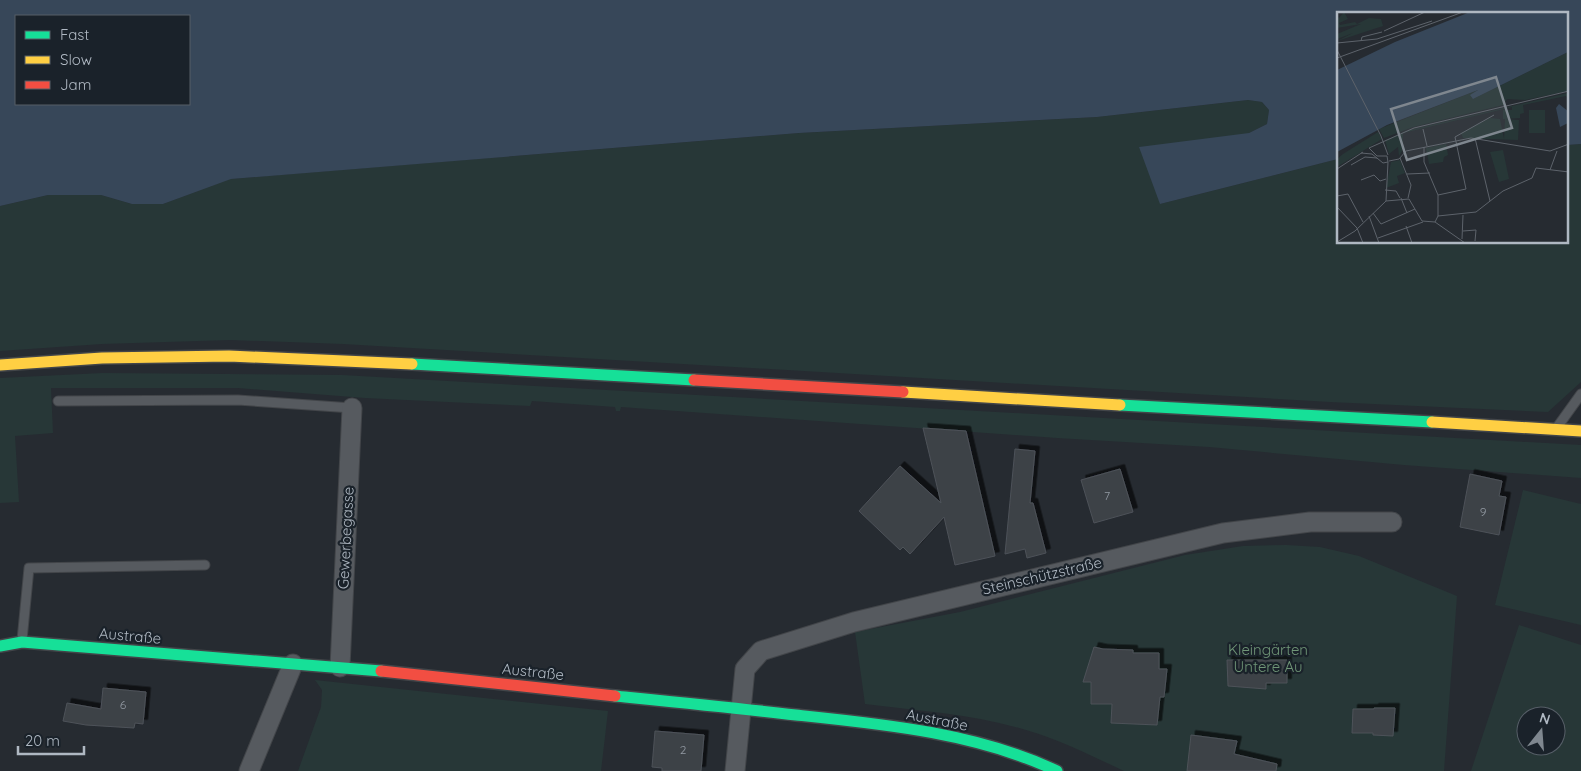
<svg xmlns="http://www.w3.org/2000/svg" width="1581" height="771" viewBox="0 0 1581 771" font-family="Quicksand,sans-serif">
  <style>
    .green { fill: #273737; fill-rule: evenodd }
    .water { fill: #374759; fill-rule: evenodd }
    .building { fill: #3e4247; stroke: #4d5259; filter: url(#shadow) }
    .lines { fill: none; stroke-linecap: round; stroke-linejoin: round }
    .lane-casing { stroke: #424549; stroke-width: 11 }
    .street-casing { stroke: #424549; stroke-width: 21 }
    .fast-casing { stroke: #424549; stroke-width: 14 }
    .slow-casing { stroke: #424549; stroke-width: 14 }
    .jam-casing { stroke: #424549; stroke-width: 14 }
    .lane { stroke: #565a5f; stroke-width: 9 }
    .street { stroke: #565a5f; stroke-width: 19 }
    .fast { stroke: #16e098; stroke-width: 11 }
    .slow { stroke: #ffcf43; stroke-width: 11 }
    .jam { stroke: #f24e42; stroke-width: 11 }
    .labels { text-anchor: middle; stroke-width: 4.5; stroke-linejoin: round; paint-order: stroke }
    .number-label { font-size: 12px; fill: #939aa3 }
    .street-label { font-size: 15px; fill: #afb8c2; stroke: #1a222a }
    .park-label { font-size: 15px; fill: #709677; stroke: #1a222a }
    .inset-road { fill: none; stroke: #5d636b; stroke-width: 1 }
    .view { fill: #7f878f; fill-opacity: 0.15; stroke: #7f878f; stroke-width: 2.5 }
    .inset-edge { fill: none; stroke: #afb8c2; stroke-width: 2.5 }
  </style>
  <defs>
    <filter id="shadow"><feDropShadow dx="4.5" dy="-4.5" stdDeviation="0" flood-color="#0009"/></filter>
  </defs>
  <rect width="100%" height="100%" fill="#262b31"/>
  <!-- green -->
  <g class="green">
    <polygon points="1248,100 1262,102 1269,110 1267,124 1249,133 1160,204 1338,159 1338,242 1567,242 1567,145 1581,144 1581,382 1548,412 1330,402 343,344 230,340 102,344 0,351 0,206 48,195 101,195 132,204 163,204 230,179 799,133 1097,117"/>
    <polygon points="103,373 342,375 1581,445 1581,478 1404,465 1209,447 1057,438 621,407 620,411 616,411 615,407 532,401 530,406 365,398 238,388 51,388 53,433 15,436 19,502 0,503 0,378"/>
    <polygon points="1523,490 1581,504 1581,625 1495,605"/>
    <path d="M1286 545 1320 547 1359 556 1457 596 1444 771H1124C1092 756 1060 740 1026 730 974 714 919 711 865 704L855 632 960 612 1185 555 1243 546Z"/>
    <path d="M1519 625 1581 645V771H1471ZM1526 716H1556V746H1526Z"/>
    <polygon points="315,680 608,711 601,771 298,771 321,707 322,690"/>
  </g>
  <!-- water -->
  <path class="water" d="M0 0H1581V144L1567 145V14H1338V159L1160 204 1139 147 1249 133 1267 124 1269 110 1262 102 1248 100 1097 117 799 133 231 179 163 204H132L101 195H48L0 206ZM16 16H189V104H16Z"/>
  <!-- building -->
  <g class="building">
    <polygon points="923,428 966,431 995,556 955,565 944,517 910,554 903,547 900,550 859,511 900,466 941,503"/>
    <polygon points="1015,449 1035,451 1030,503 1033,503 1046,553 1027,558 1025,549 1005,554"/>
    <polygon points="1120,469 1133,512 1094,523 1081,480"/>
    <polygon points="1470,474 1502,481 1499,496 1506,497 1499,535 1460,527"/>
    <polygon points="1094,647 1103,649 1133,650 1133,653 1159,653 1159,669 1167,669 1164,697 1160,697 1157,725 1111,723 1112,704 1091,704 1091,682 1083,682"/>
    <polygon points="1227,660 1287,660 1287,683 1266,683 1266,689 1228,686"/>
    <polygon points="103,688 146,692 143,724 135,723 134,728 86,725 63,721 67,703 101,709"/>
    <polygon points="1374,708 1395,708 1393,736 1373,735 1373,733 1352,733 1353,709 1374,709"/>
    <polygon points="655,731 704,735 701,771 662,771 662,768 652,767"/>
    <polygon points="1191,735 1237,741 1234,754 1277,764 1276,771 1187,771"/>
  </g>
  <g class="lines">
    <!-- lane casing -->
    <g class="lane-casing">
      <g id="lane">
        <polyline points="58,401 238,400 352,408"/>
        <polyline points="1558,426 1581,394"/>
        <polyline points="22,640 29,568 205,565"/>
      </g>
    </g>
    <!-- street casing -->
    <g class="street-casing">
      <g id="street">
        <polyline points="340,667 352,408"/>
        <polyline points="249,771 293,664"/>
        <polyline points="735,771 745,669 761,651 854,622 1223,533 1310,522 1392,522"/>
      </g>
    </g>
    <!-- fast casing -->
    <g class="fast-casing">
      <g id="fast">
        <polyline points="412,364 694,380"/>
        <polyline points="1120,405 1432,422"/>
        <polyline points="0,646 22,642 381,671"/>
        <path d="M615 696C675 702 736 708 796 715 883 724 977 733 1057 771"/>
      </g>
    </g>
    <!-- slow casing -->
    <g class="slow-casing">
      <g id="slow">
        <polyline points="0,365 102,358 229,356 412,364"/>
        <polyline points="903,392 1120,405"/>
        <polyline points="1432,422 1581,431"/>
      </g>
    </g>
    <!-- jam casing -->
    <g class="jam-casing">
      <g id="jam">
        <polyline points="694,380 903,392"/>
        <polyline points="381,671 615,696"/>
      </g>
    </g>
    <!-- lane -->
    <use href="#lane" class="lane"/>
    <!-- street -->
    <use href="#street" class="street"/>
    <!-- fast -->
    <use href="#fast" class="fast"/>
    <!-- slow -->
    <use href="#slow" class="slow"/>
    <!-- jam -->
    <use href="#jam" class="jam"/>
  </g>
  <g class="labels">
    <!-- number labels -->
    <g class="number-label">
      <text x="1107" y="500">7</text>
      <text x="1483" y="516">9</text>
      <text x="123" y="709">6</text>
      <text x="683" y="754">2</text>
    </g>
    <!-- street labels -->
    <g class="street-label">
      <text transform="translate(346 538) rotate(-87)" y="5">Gewerbegasse</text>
      <text transform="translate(1042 576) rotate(-13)" y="5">Steinschützstraße</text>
      <text transform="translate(130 636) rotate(5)" y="5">Austraße</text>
      <text transform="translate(533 672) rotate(6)" y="5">Austraße</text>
      <text transform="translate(937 720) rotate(11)" y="5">Austraße</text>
    </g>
    <!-- park labels -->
    <g class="park-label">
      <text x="1268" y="655">Kleingärten<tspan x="1268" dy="17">Untere Au</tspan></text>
    </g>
  </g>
  <!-- overview -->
  <g transform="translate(1337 12)">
    <rect width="231" height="231" fill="#262b31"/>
    <path d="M7 0 11 7 2 11 3 13 18 10 20 12 32 6 44 7 46 14 0 29 16 21 0 27V22L24 12 0 16V3L2 6ZM231 40V79L188 88 170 87 166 93 76 115 47 126 42 117 141 78 136 87ZM231 81V87L229 84 186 93 187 101 183 102V106L166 107V98H175V95L66 121 65 139 62 144 61 135 52 142 48 128 69 119ZM192 98H208V121H192ZM153 106 163 107 167 127 168 107 182 108 181 128 126 126 124 121ZM41 120 45 127 0 155V147L6 142ZM109 132 111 143 107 145 106 150 92 152 89 136ZM166 138 172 167 162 170 153 140ZM63 148 68 161 60 164 62 171 49 176 54 150Z" fill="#273737"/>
    <path d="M133 0H231V40L136 87 133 83 141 78 50 113 0 140V58L58 30ZM222 92 232 100 231 111 223 115 219 96Z" fill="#374759"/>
    <path class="inset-road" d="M47 19 88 0M24 29 25 25 45 20M0 31 40 27 95 9M0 38 44 124 51 143M0 46 126 0M86 117 90 134M138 126 153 189M87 135V150L101 183V204L98 210M32 136 77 116 232 79M24 141 35 142 46 151 51 150 50 144H40L32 136M63 146 74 173 71 186M52 149 62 147 69 139 134 126 213 139 232 132M51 150 49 189 72 187 85 209 98 210 128 231M14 153 28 145 40 146M0 157 26 140M213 158 220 139M70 162 93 161M24 168 37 163 43 169 49 167M48 178 59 179 63 186M101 183 129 177 118 125 157 103M0 184 11 182 26 210M64 186 70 201M0 195 20 216 26 231M36 201 44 212 78 197M32 204 42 231M101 204 139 200 166 179 195 166 199 156 232 160M69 214 75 231M126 219 139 218 138 229M41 226 86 210M125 227 126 203M0 230 18 219 49 189"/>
    <path class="view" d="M159 65 175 116 70 148 54 97Z"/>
    <rect width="231" height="231" class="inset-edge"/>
  </g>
  <!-- legend -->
  <rect x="15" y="15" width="175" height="90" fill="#1a222a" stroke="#565e67"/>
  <rect x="25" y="31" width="25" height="8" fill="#16e098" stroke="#565e67"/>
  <text x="60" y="40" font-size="15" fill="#afb8c2">Fast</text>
  <rect x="25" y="56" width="25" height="8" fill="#ffcf43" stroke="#565e67"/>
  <text x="60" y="65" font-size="15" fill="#afb8c2">Slow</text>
  <rect x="25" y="81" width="25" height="8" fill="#f24e42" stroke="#565e67"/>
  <text x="60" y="90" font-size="15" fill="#afb8c2">Jam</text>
  <!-- north arrow -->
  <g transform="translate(1541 731) rotate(17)"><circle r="24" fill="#1a222a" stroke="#565e67"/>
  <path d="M0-4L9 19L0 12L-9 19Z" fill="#7f878f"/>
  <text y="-8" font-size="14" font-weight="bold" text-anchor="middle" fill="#afb8c2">N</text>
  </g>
  <!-- scale -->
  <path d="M18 746v8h66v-8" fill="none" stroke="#afb8c2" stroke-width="2.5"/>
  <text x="25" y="746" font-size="15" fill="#afb8c2" stroke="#1a222a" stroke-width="4" paint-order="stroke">20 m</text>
</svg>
